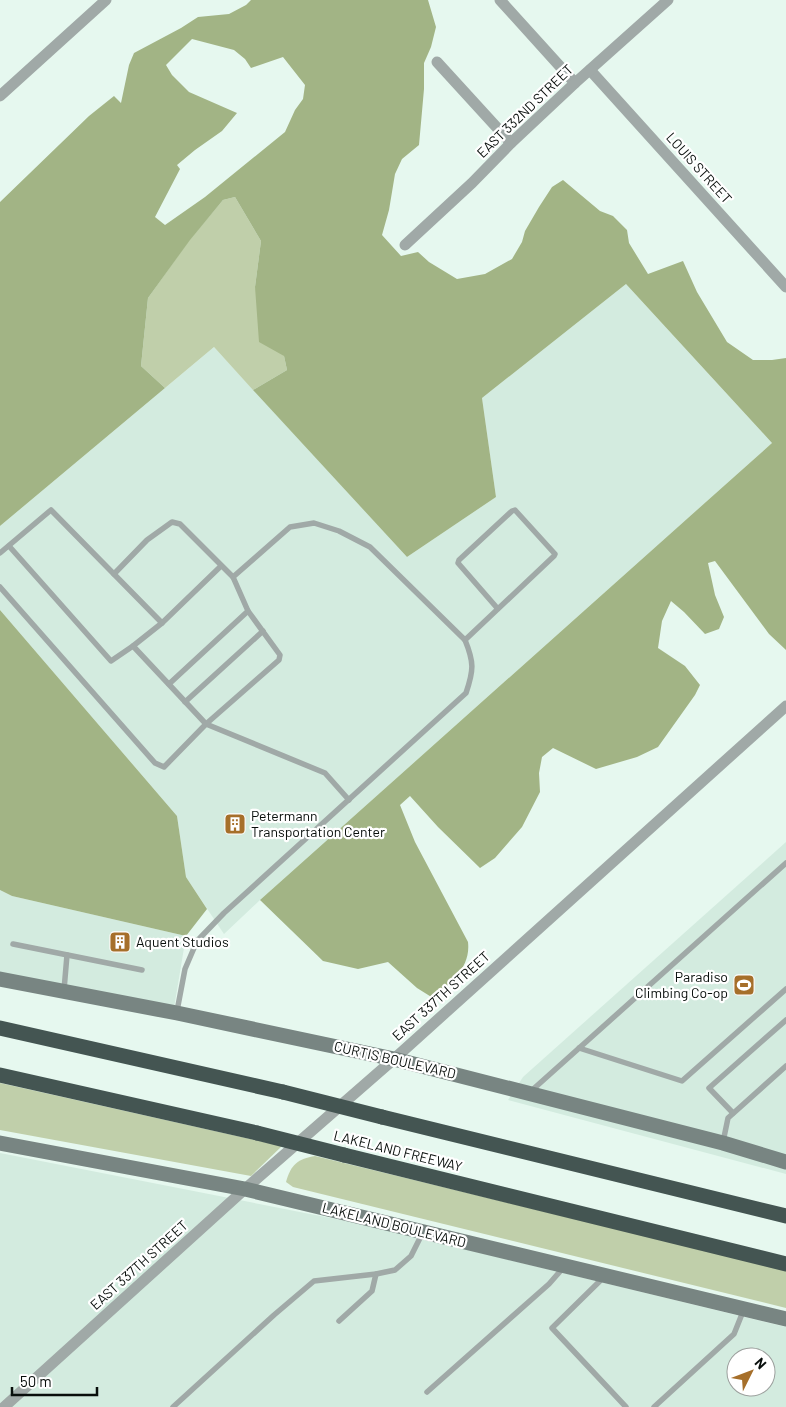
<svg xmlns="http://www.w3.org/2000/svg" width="786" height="1407" viewBox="0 0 786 1407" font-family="Barlow,sans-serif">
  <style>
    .built { fill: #d3ebdf; fill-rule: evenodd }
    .green { fill: #c0cfaa }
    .forest { fill: #a2b485; fill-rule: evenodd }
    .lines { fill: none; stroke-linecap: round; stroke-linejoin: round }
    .lane { stroke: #a0a9a7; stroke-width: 5.5 }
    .street { stroke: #a0a9a7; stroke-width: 11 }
    .secondary { stroke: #788582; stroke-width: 15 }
    .highway { stroke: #445552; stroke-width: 15 }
    .highway-bridge { stroke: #445552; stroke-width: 15 }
    .labels { text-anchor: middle; stroke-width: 4.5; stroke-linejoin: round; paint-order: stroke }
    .street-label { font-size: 14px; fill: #080e0b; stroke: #fff }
    .poi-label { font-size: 14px; fill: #080e0b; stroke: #fff; text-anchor: start }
  </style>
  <rect width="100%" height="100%" fill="#e6f8ef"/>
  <!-- built -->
  <g class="built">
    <polygon points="626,284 772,443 260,900 224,934 186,877 177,816 0,610 0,526 214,347 407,557 496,497 482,398"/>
    <polygon points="786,842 786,1174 508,1100 523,1077"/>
    <polygon points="0,890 12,896 186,936 174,1008 0,973"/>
    <path d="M0 1153 361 1224 786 1327V1407H0ZM736 1357H766V1387H736Z"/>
  </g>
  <!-- green -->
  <g class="green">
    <polygon points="235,197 261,241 255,287 284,356 287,370 253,390 214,347 165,388 141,366 148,298 190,239 223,200"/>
    <polygon points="0,1083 282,1146 251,1176 0,1130"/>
    <path d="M315 1156 786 1270V1308L293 1187 286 1182C291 1164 298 1159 315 1156Z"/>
  </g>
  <!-- forest -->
  <g class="forest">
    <path d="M251 0H428L436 27 431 47 424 63V89L419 145 402 159 395 174 389 210 382 235 401 256 418 252 429 262 457 279 485 274 512 259 522 242 525 231 539 207 552 187 563 180 600 211 613 216 627 230 629 243 648 274 683 261 697 292 727 342 753 360H772L786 358V650L769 634 715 561 708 563 715 595 724 617 719 629 705 634 684 612 671 601 662 621 658 648 685 666 700 685 695 695 658 747 637 757 596 769 553 748 542 757 539 773 540 792 522 827 495 858 480 868 438 827 410 796 400 805 415 842 468 942C471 968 450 983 433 998L417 988 388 962 358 969 323 961 260 900 772 443 626 284 482 398 496 497 407 557 253 390 287 370 284 356 259 342 255 287 261 241 235 197 223 200 190 240 148 298 141 366 165 388 0 526V202L89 116 114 96 121 103 129 65 134 53 181 28 198 17 229 14 246 5ZM192 39 234 50 245 59 251 68 283 57 305 85 303 99 295 110 285 132 205 197 165 225 155 217 180 169 177 165 195 150 222 131 237 113 189 92 172 75 166 65Z"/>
    <polygon points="0,610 177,816 186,877 207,909 186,936 12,896 0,890"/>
  </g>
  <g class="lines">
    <!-- lane -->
    <g class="lane">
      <polyline points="9,546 111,661 133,646"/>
      <polyline points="0,553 51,510 162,623 133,646 206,724 325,773 349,800"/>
      <polyline points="114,574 147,540 172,522 180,524 233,577 248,611 169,684"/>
      <polyline points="0,587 155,763 164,767 206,724 279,660 280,655 248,611"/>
      <polyline points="162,623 221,566"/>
      <polyline points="465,640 554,556 555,554 515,510 512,511 459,560 458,563 498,609"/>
      <polyline points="185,702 263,631"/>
      <polyline points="13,944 142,970"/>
      <polyline points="64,990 67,955"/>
      <path d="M177 1011 185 969 197 941 224 913 466 693C474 670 474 662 465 640L370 547 339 531 314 523 290 527 233 577"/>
      <polyline points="579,1048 682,1081 786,989"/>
      <polyline points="530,1092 786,863"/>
      <polyline points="733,1113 709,1088 786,1020"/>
      <polyline points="723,1142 728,1118 786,1066"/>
      <polyline points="604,1277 552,1328 626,1407"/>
      <polyline points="339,1321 372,1291 376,1274"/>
      <polyline points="427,1392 549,1284 563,1268"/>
      <polyline points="173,1407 274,1315 314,1281 376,1274 395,1270 411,1256 422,1234"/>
      <polyline points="654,1407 734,1334 744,1309"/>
    </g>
    <!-- street -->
    <g class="street">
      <polyline points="500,0 575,83"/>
      <polyline points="437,62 511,143"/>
      <polyline points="590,70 786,287"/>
      <polyline points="0,96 106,0"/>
      <polyline points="405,245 472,183 511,143 575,83 668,0"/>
      <polyline points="4,1407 245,1189 394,1059 786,706"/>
    </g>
    <!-- secondary -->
    <g class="secondary">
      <polyline points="0,979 177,1013 394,1059 723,1143 786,1162"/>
      <polyline points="0,1143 245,1189 786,1319"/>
    </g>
    <!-- highway -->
    <g class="highway">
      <polyline points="0,1028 283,1092"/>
      <polyline points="0,1075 257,1133"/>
      <polyline points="382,1117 786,1216"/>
      <polyline points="344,1155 786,1264"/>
    </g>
    <!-- highway-bridge -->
    <g class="highway-bridge">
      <polyline points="283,1092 382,1117"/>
      <polyline points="257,1133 344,1155"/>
    </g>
  </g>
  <!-- icons -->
  <defs>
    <g id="building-square" transform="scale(1.125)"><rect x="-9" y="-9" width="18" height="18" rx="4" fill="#a66f2a" stroke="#fff"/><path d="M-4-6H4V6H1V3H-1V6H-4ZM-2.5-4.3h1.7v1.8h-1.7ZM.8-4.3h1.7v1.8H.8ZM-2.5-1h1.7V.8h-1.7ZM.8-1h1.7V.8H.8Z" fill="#fff"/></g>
    <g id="stadium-square" transform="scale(1.125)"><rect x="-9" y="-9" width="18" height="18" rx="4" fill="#a66f2a" stroke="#fff"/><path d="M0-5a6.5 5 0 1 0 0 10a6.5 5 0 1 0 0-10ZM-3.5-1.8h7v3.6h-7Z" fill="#fff"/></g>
  </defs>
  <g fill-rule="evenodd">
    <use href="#building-square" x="235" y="824"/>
    <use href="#building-square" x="120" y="942"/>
    <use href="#stadium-square" x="744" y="985"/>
  </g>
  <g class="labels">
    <!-- street labels -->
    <g class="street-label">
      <text transform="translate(525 111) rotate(-44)" y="5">EAST 332ND STREET</text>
      <text transform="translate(699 168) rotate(48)" y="5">LOUIS STREET</text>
      <text transform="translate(441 996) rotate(-42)" y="5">EAST 337TH STREET</text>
      <text transform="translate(395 1060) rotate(13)" y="5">CURTIS BOULEVARD</text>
      <text transform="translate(398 1151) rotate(14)" y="5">LAKELAND FREEWAY</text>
      <text transform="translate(394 1225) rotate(14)" y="5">LAKELAND BOULEVARD</text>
      <text transform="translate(139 1265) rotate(-42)" y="5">EAST 337TH STREET</text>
    </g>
    <!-- poi labels -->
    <g class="poi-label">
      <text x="251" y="821">Petermann<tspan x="251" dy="16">Transportation Center</tspan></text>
      <text x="136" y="947">Aquent Studios</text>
      <text x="728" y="982" text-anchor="end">Paradiso<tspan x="728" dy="16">Climbing Co-op</tspan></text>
    </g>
  </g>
  <!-- north arrow -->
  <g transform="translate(751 1372) rotate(48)"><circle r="24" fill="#ffffff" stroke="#9c9f9d"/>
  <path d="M0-4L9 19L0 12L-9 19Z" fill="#a66f2a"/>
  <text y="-8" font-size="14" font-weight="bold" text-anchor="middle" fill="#080e0b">N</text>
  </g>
  <!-- scale -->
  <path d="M12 1387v8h85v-8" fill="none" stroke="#080e0b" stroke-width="2.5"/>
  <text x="20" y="1387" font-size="15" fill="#080e0b" stroke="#ffffff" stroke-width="4" paint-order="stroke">50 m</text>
</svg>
